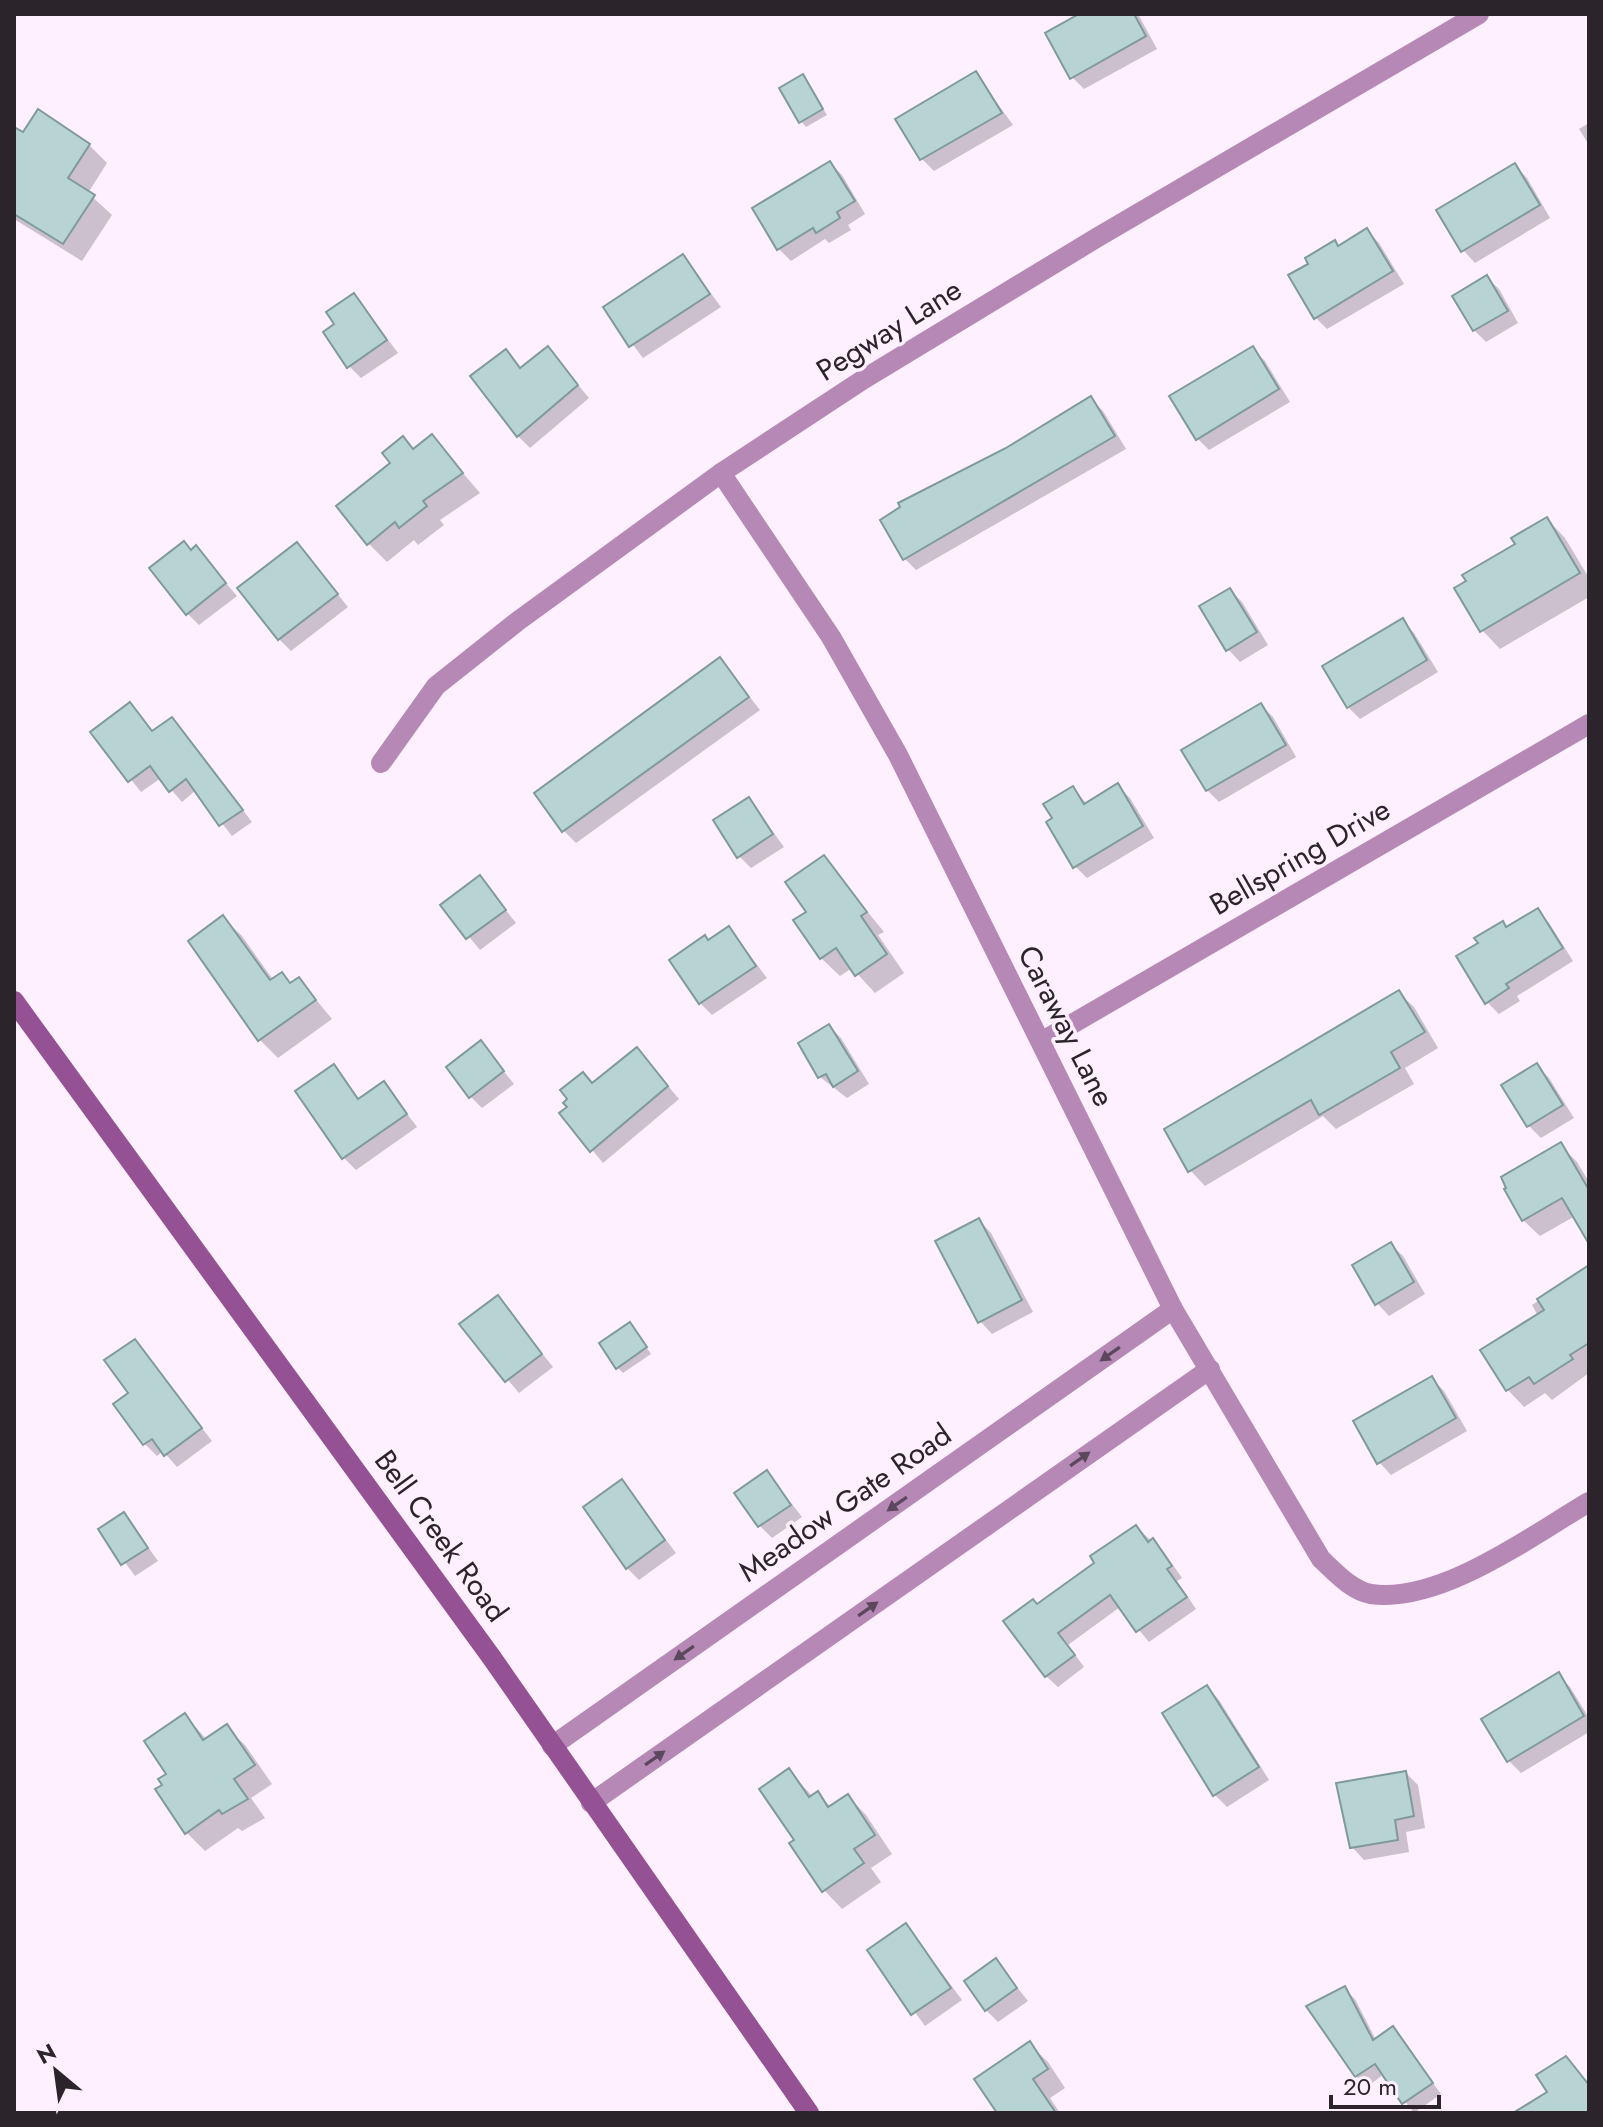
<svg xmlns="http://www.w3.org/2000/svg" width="1603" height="2127" viewBox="0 0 1603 2127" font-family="Jost,sans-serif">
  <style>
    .shadow { fill: #0003 }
    .building { fill: #b7d3d3; stroke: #7f9a9a; stroke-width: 2 }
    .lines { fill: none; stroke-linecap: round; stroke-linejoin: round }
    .street { stroke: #b688b6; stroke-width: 20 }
    .secondary { stroke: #945295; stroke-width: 20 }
    .oneway { fill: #5c485c }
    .labels { text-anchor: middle; stroke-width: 7; stroke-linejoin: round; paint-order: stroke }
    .street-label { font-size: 30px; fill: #2b252b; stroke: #fef0fe }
  </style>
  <rect width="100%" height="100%" fill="#fef0fe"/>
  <!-- shadow -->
  <g class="shadow">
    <polygon points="1083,14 1138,14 1157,49 1084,89 1072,77"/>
    <polygon points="976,74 1013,125 934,171 922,159 898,120"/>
    <polygon points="803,77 827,115 806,127 801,121"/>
    <polygon points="38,112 89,145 107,163 88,193 112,215 82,261 14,219 14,142"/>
    <polygon points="1589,123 1589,145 1579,129"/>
    <polygon points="830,163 842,175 865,214 848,225 851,230 829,243 825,239 791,261 779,249"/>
    <polygon points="1515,166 1527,178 1550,218 1475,263 1463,250"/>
    <polygon points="1367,231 1379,243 1404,284 1327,329 1315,317 1339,248"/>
    <polygon points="683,256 721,307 643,358 605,308"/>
    <polygon points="1486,277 1499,289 1518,323 1486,342 1474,330"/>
    <polygon points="354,295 398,353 361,378 349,366 337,325"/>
    <polygon points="548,349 589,398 530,448 518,436 505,351 522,369"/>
    <polygon points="1253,349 1265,361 1290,402 1209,450 1197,438"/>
    <polygon points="1091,399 1103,411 1126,449 916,570 904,558"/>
    <polygon points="432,437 480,493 440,520 444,525 418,545 414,540 387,562 368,543 393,463 403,439 415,450"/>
    <polygon points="1547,519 1565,538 1589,578 1589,597 1500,649 1482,630 1518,545"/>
    <polygon points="297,544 348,607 291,651 279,639"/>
    <polygon points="196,548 237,596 199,625 187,613 192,552"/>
    <polygon points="1230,590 1242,602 1268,645 1240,662 1228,649"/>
    <polygon points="1402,621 1414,633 1438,672 1360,719 1348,707"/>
    <polygon points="720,659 760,710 576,843 564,831"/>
    <polygon points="130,704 154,733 183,731 252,822 232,836 196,790 182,802 161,778 141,792 93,732"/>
    <polygon points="1261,705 1273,717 1296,757 1219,802 1207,790"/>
    <polygon points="1118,786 1130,798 1154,838 1087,878 1075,866 1054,819 1073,789 1087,804"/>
    <polygon points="749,799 784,847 751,868 739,856"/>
    <polygon points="824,858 884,932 878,935 904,973 875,993 852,968 840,976 821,958 809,912"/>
    <polygon points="480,878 516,923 480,950 443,905"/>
    <polygon points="1537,911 1549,923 1573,961 1517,996 1520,1001 1499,1014 1487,1002 1508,929"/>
    <polygon points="223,918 242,936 274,981 291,985 299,979 332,1019 278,1058 260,1040"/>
    <polygon points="729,928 767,978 712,1015 700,1003 709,942"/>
    <polygon points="1398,992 1414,1007 1438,1048 1405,1068 1414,1084 1336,1129 1323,1116 1205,1186 1190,1170"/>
    <polygon points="829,1026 841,1038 869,1084 847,1098 820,1077"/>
    <polygon points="481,1043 514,1084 482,1108 470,1096"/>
    <polygon points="637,1049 679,1099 603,1163 562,1113"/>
    <polygon points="1537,1066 1549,1078 1574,1118 1541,1138 1529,1126 1504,1086"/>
    <polygon points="334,1067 360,1100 384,1083 417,1127 356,1170 344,1158"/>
    <polygon points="1560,1145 1577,1162 1589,1182 1589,1240 1575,1216 1540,1236 1523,1220"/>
    <polygon points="979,1220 991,1233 1033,1312 992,1334 980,1321"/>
    <polygon points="1390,1244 1403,1256 1425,1294 1389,1316 1377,1303"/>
    <polygon points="1589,1267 1589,1373 1552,1400 1545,1393 1524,1407 1508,1390 1483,1351 1538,1316 1532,1305"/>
    <polygon points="497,1297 553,1367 519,1393 462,1325"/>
    <polygon points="635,1330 651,1354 623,1373 617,1367"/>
    <polygon points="134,1341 212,1441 177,1467 163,1451 157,1456 145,1444 116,1404 131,1393"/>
    <polygon points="1432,1379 1444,1391 1467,1431 1391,1475 1379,1462"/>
    <polygon points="767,1472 802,1517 772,1538 760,1526"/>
    <polygon points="622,1482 676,1553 639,1580 627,1568"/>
    <polygon points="124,1514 158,1561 135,1576 101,1530"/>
    <polygon points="1136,1527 1164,1552 1182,1578 1177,1581 1196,1609 1149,1642 1120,1607 1068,1645 1084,1667 1058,1687 1046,1676 1038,1606 1097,1563"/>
    <polygon points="1558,1675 1570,1687 1589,1718 1589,1732 1521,1773 1509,1761 1484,1719"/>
    <polygon points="1207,1687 1219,1700 1269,1780 1227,1807 1215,1795"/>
    <polygon points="185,1715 207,1740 226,1727 245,1745 272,1784 251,1798 265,1818 242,1831 238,1828 205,1851 187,1833 164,1786"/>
    <polygon points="789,1771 813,1797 818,1794 831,1807 848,1796 866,1815 892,1854 871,1868 881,1882 842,1909 824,1890 797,1841"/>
    <polygon points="1406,1773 1418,1785 1425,1828 1406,1832 1409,1852 1364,1860 1352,1847"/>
    <polygon points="906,1925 962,2000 925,2026 870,1950"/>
    <polygon points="996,1961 1028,2001 998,2022 986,2010"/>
    <polygon points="1344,1989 1355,1999 1376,2040 1393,2029 1441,2094 1414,2113 1384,2074 1367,2087 1356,2076"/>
    <polygon points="1029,2044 1048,2062 1065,2088 1050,2098 1060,2113 999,2113"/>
  </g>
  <!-- building -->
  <g class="building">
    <polygon points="1079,14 1134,14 1146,36 1070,79 1045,33"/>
    <polygon points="976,71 1002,113 920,160 895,119"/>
    <polygon points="803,74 823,109 799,123 779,88"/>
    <polygon points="38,109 90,144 68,178 95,195 63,244 14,214 14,127 23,132"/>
    <polygon points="830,161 855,201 837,212 840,218 816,233 813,228 777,250 752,208"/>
    <polygon points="1515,163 1540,205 1461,252 1436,210"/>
    <polygon points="1367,228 1393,271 1314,319 1288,275 1308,264 1305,258 1335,240 1338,246"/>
    <polygon points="683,254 710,294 629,347 603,307"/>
    <polygon points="1487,275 1508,311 1473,331 1452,296"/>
    <polygon points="354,293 387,340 347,368 323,332 334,324 326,312"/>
    <polygon points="548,346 578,385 517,437 470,376 506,349 520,368"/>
    <polygon points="1253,346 1279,389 1196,440 1169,396"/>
    <polygon points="1091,396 1115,436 903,560 880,520 900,507 898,503 1006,448"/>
    <polygon points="432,434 463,473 423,501 427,506 399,528 395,522 367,545 336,506 390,463 382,453 403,436 413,449"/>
    <polygon points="1547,517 1580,573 1480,632 1454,588 1466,581 1462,575 1515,544 1511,538"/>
    <polygon points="184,541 191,550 196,545 226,583 186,615 149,568"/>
    <polygon points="297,542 338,594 278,640 237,588"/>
    <polygon points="1230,588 1257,632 1226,651 1199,606"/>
    <polygon points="1403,618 1427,660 1347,708 1322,666"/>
    <polygon points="720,657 749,697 562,832 534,793"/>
    <polygon points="130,702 152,731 172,717 243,810 219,826 186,779 169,792 150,766 128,782 90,732"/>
    <polygon points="1261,703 1286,745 1206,791 1181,750"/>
    <polygon points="1118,783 1143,826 1073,868 1046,822 1052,818 1043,804 1073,786 1084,804"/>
    <polygon points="749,797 773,834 737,858 713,820"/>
    <polygon points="824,855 867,912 861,916 887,954 855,976 836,948 820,959 793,920 806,912 785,882"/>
    <polygon points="480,875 506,910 466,939 440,905"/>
    <polygon points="1538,908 1563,948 1506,984 1509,988 1485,1004 1456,956 1478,943 1474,938 1503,921 1506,927"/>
    <polygon points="223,915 270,980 282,972 290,983 299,977 316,1000 258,1041 188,941"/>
    <polygon points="729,926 756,966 699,1004 669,960 705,935 708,940"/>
    <polygon points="1399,990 1425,1032 1391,1052 1400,1068 1319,1115 1311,1100 1188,1172 1164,1129"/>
    <polygon points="829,1024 858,1071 833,1087 826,1074 818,1078 798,1043"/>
    <polygon points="481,1040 504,1071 469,1098 446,1067"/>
    <polygon points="637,1047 668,1086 590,1152 559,1113 567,1107 563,1103 567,1099 560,1090 583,1072 592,1083"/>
    <polygon points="1537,1063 1563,1105 1527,1127 1501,1085"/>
    <polygon points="334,1064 358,1099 384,1081 407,1114 342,1159 295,1091"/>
    <polygon points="1561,1142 1589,1190 1589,1244 1562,1198 1522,1221 1504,1189 1506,1188 1501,1177"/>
    <polygon points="979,1218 1022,1300 978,1323 935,1241"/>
    <polygon points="1391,1242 1414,1282 1375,1305 1352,1265"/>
    <polygon points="1589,1265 1589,1343 1570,1355 1573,1359 1534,1384 1529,1377 1506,1391 1480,1350 1544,1310 1537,1299"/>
    <polygon points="498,1295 542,1354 505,1382 459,1324"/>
    <polygon points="630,1322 647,1347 616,1369 599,1343"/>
    <polygon points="135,1339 202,1428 164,1456 152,1439 143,1445 113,1404 128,1393 104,1360"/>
    <polygon points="1432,1376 1456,1418 1377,1464 1353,1421"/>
    <polygon points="767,1470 791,1505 758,1527 734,1493"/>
    <polygon points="622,1479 665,1540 626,1569 583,1507"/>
    <polygon points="124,1512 148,1548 121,1565 98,1529"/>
    <polygon points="1136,1525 1148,1542 1153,1538 1172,1566 1167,1569 1187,1597 1136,1632 1110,1595 1058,1633 1075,1655 1045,1677 1003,1621 1033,1599 1037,1604 1094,1563 1090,1556"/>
    <polygon points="1559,1672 1584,1716 1507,1762 1481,1719"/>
    <polygon points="1207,1685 1259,1767 1213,1796 1162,1713"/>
    <polygon points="185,1713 203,1740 227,1724 255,1765 234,1779 248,1799 222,1814 219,1810 185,1834 155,1789 162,1785 158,1779 166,1774 144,1741"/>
    <polygon points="789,1768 809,1797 818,1791 828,1807 848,1794 875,1835 854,1849 864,1863 822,1892 789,1843 794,1840 759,1789"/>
    <polygon points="1406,1771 1414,1816 1395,1820 1398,1840 1350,1848 1336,1783"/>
    <polygon points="906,1923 951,1988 911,2015 867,1950"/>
    <polygon points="996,1958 1017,1988 985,2011 964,1981"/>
    <polygon points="1345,1986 1373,2040 1393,2026 1433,2083 1402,2104 1375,2064 1355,2077 1306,2006"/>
    <polygon points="1030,2041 1048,2069 1033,2079 1056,2113 997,2113 974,2079"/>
    <polygon points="1566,2056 1589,2085 1589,2113 1513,2113 1547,2092 1536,2075"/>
  </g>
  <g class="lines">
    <!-- street -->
    <g class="street">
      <path d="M721 473 831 637 898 755 1173 1309 1321 1559C1335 1572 1352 1591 1371 1594 1440 1604 1531 1536 1589 1502"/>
      <polyline points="381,763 436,686 518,621 721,473 864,379 1098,237 1479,14"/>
      <polyline points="1041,1042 1589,724"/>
      <polyline points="552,1746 1173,1309"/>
      <polyline points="591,1803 1210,1369"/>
    </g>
    <!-- secondary -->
    <polyline class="secondary" points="14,1001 492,1658 809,2113"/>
  </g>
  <!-- one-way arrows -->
  <defs><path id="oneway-solid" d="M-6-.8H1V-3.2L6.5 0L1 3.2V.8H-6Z" transform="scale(2)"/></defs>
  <g class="oneway">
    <use href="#oneway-solid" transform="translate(1110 1354) rotate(145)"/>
    <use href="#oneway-solid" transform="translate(1080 1459) rotate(-35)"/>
    <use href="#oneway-solid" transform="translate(897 1504) rotate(145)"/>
    <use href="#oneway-solid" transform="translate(868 1609) rotate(-35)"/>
    <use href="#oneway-solid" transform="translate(684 1653) rotate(145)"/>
    <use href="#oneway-solid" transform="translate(655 1758) rotate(-35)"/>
  </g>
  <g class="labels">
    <!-- street labels -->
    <g class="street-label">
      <text transform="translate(889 330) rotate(-32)" y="10">Pegway Lane</text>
      <text transform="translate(1300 857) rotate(-30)" y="10">Bellspring Drive</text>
      <text transform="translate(1066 1026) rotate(63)" y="10">Caraway Lane</text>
      <text transform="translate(845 1503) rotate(-35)" y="10">Meadow Gate Road</text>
      <text transform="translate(441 1536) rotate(54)" y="10">Bell Creek Road</text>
    </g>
  </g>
  <!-- border -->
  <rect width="1603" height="2127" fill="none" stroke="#2b252b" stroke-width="32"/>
  <!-- north arrow -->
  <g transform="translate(56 2071) rotate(331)" stroke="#fef0fe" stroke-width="6" paint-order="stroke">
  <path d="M0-6L14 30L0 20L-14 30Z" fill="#2b252b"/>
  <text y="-12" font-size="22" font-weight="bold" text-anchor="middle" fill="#2b252b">N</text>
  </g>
  <!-- scale -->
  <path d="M1331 2095v12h108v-12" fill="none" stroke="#2b252b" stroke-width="4"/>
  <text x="1343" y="2095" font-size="24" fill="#2b252b" stroke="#fef0fe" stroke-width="6" paint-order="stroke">20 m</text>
</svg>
